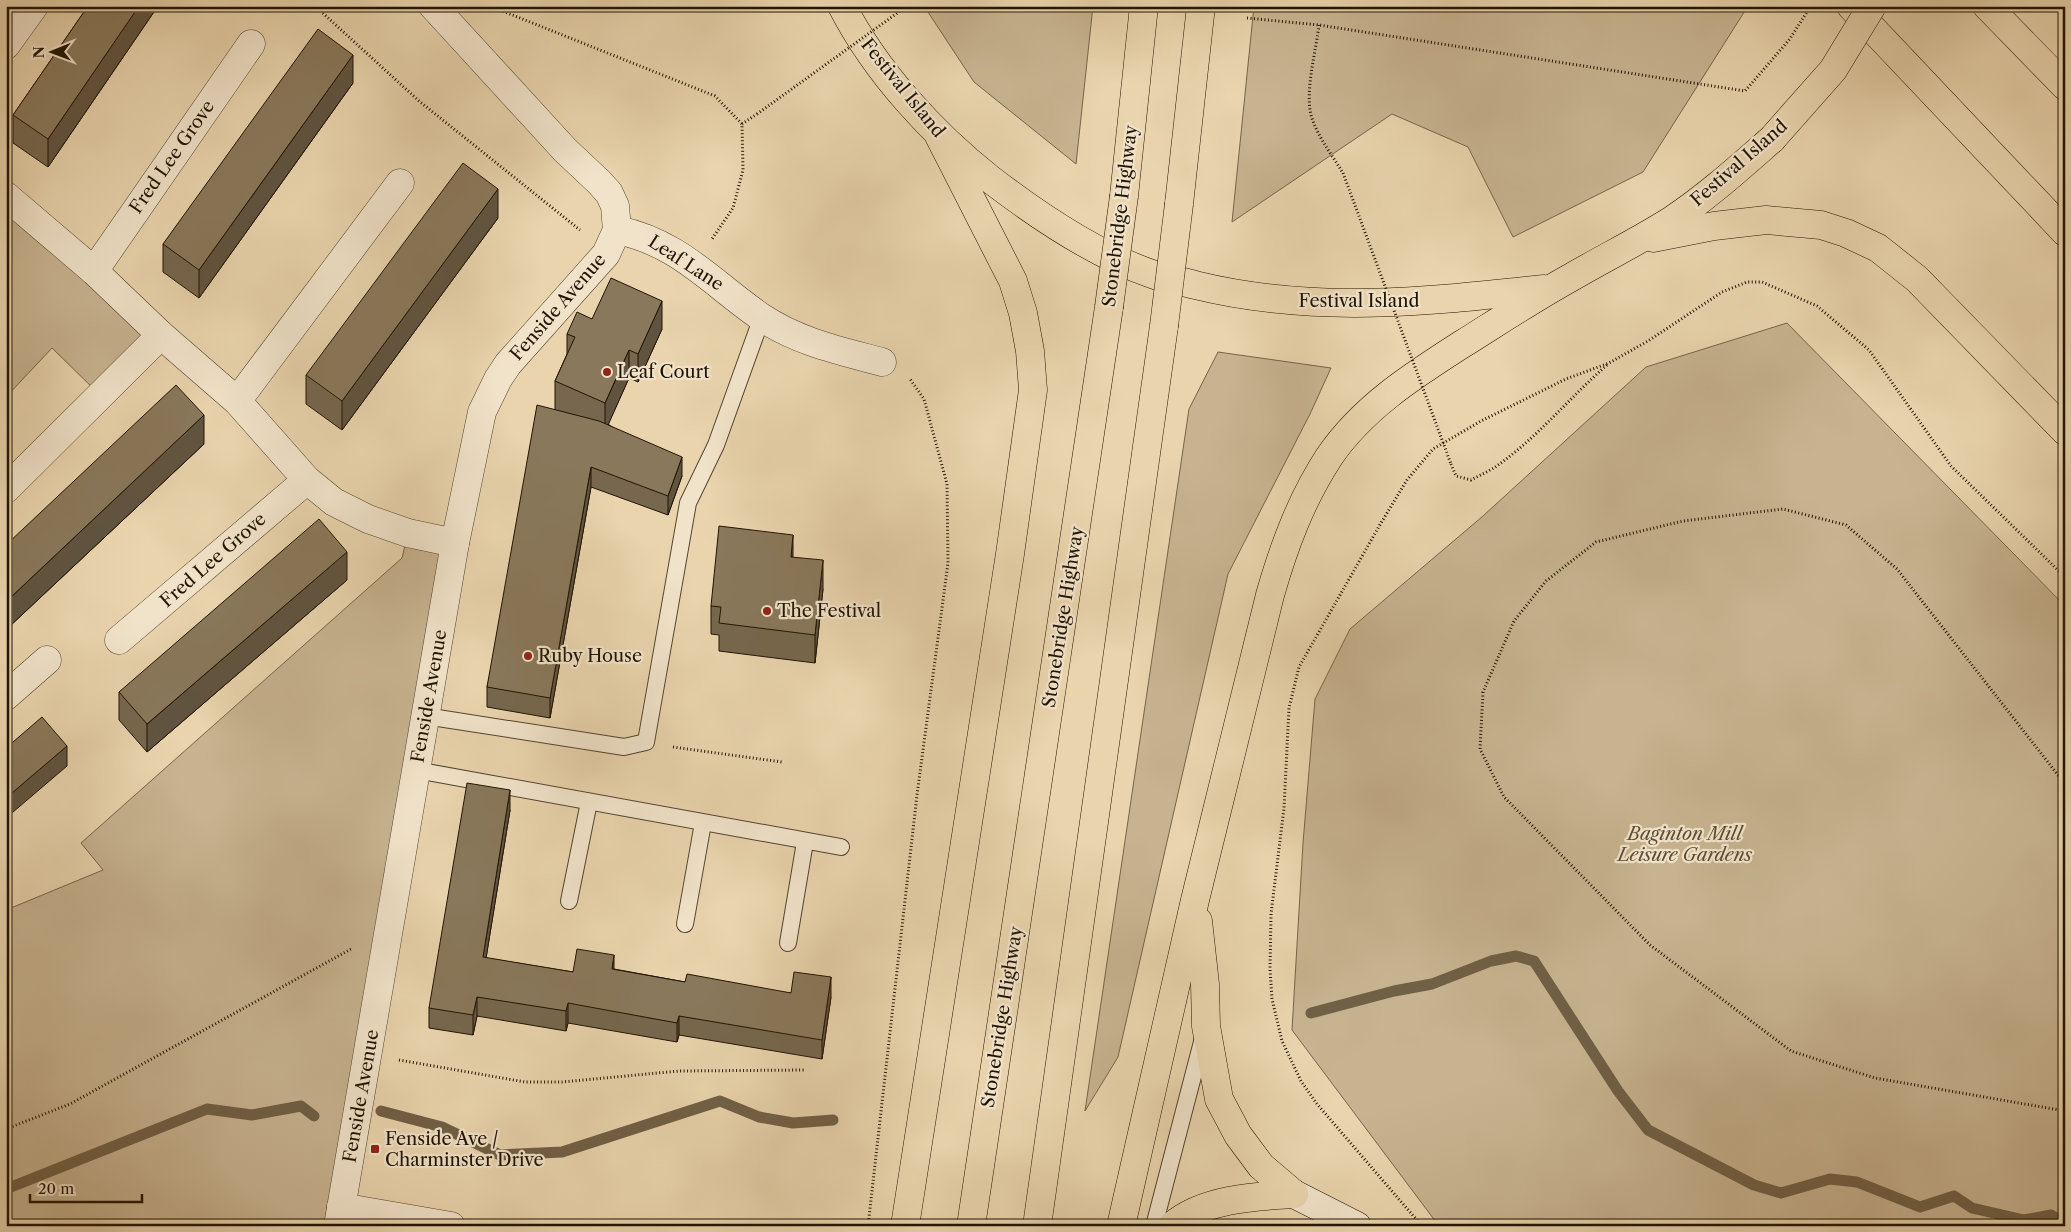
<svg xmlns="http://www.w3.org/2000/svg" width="2071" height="1232" viewBox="0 0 2071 1232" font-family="'Libre Caslon Text',serif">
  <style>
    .green { fill: #c7b390; stroke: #74644a }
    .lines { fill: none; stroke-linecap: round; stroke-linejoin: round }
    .stream { stroke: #706046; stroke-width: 11 }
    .lane-casing { stroke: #53442e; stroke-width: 18 }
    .street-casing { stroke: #53442e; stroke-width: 29 }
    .secondary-casing { stroke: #211403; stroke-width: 29 }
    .highway-casing { stroke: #211403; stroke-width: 29 }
    .path { stroke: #211403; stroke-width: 3; stroke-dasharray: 1 2.5; stroke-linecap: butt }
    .lane { stroke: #f1e3ca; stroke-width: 16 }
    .street { stroke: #f1e3ca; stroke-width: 28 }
    .secondary { stroke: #f1e3ca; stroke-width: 28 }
    .highway { stroke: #e9d4ad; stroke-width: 28 }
    .highway-bridge-casing { stroke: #211403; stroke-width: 29; stroke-linecap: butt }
    .path-bridge { stroke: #211403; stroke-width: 3; stroke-dasharray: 1 2.5; stroke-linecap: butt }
    .highway-bridge { stroke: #e9d4ad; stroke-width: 28 }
    .wall { fill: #76674e; stroke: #211403 }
    .shaded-wall { fill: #605440; stroke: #211403 }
    .building { fill: #89785b; stroke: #211403 }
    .poi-dot { fill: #8f2418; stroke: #f1e3ca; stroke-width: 2 }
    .labels { text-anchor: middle; stroke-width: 4.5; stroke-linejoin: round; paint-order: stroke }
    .street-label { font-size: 18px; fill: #211403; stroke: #f1e3ca }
    .poi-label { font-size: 18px; fill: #211403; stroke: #f1e3ca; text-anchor: start }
    .park-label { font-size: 18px; font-style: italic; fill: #5b4c34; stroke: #f1e3ca }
  </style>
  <rect width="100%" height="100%" fill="#e9d4ad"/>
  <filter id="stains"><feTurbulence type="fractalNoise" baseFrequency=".004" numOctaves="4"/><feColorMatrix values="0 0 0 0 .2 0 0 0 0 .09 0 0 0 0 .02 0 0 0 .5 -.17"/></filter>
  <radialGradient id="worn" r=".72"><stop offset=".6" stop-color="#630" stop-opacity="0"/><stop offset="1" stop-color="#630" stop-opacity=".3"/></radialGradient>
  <!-- green -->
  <g class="green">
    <polygon points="924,6 1093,6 1076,164 974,82"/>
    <polygon points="1254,6 1748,6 1643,172 1513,237 1468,147 1392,114 1232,222"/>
    <polygon points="6,196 161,335 101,396 52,348 6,397"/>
    <polygon points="1787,323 2065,606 2065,1226 1439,1226 1292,1030 1303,843 1315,699 1350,629 1483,516 1646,367"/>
    <polygon points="1218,352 1331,368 1310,414 1228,574 1118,1057 1085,1111 1189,409"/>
    <polygon points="408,533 455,543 338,1226 6,1226 6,910 103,870 81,843 402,558"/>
  </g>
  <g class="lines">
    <!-- stream -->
    <g class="stream">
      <polyline points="1311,1013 1394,991 1432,984 1491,961 1516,956 1534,961 1618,1091 1648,1130 1754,1185 1781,1193 1830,1179 1857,1182 1920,1207 1954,1196 1972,1208 2024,1220 2051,1215 2065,1223"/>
      <polyline points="381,1111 442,1127 500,1155 562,1152 720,1101 759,1117 793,1123 833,1120"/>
      <polyline points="6,1189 207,1109 252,1115 301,1106 314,1116"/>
    </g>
    <!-- lane casing -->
    <g class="lane-casing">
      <g id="lane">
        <polyline points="425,716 624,747 646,742 688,503 716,445 762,317"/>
        <polyline points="416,770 841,847"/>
        <polyline points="569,901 589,802"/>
        <polyline points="685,924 703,823"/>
        <polyline points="788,943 805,842"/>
        <polyline points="1154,1226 1203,1038"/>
      </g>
    </g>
    <!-- street casing -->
    <g class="street-casing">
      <g id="street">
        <polyline points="6,45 34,6"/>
        <polyline points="6,196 94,271 161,335 237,401 307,480 334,502 368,519 408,533 455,543"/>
        <path d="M617 230C678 242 712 283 761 317 798 342 841 351 882 362"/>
        <polyline points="94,271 251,44"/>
        <polyline points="237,401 400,183"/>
        <polyline points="6,489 161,335"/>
        <polyline points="119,640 307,480"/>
        <polyline points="6,696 47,660"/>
        <polyline points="341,1207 451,1226"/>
        <polyline points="338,1226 455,543 482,412 498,379 508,364 606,254 617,230 615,206 609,193 599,182 565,150 433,6"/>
      </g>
    </g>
    <!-- secondary casing -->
    <g class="secondary-casing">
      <polyline id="secondary" points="1294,1194 1357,1226"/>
    </g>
    <!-- highway casing -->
    <g class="highway-casing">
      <g id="highway">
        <path d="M842 6C876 72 932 133 990 179 1037 215 1096 255 1152 274 1166 279 1181 281 1195 285 1313 314 1425 302 1544 289"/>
        <polyline points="1851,6 2065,232"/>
        <polyline points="1987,6 2065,86"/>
        <polyline points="1124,196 1144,6"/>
        <polyline points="1179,204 1201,6"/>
        <polyline points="1653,238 1714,226 1766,220 1821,225 1846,233 1878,248 1917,279 2065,431"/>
        <polyline points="1198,921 1205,984 1206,1026 1219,1099 1238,1135 1261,1166 1294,1194"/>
        <polyline points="905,1226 1010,554 1033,390 1030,351 1023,313 1013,281 939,136"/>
        <polyline points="971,1226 1109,307"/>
        <polyline points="1037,1226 1164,326"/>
        <path d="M1121 1226 1195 900 1270 595C1284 546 1301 500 1329 457 1363 407 1414 375 1464 343 1499 321 1534 298 1570 278 1604 258 1639 241 1672 220 1708 196 1740 167 1772 139"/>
        <path d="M1172 1226C1202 1199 1256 1196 1294 1194"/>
      </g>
    </g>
    <!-- path -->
    <g class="path">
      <polyline points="315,6 419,101 580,230"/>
      <polyline points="490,6 715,96 742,124 743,170 733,208 712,239"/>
      <polyline points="1247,18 1319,25 1745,91 1789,40 1811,6"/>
      <path d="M1319 25C1316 51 1305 90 1311 115 1317 136 1332 155 1343 173"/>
      <polyline points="742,124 757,114"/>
      <path d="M1451 464 1456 476 1471 480C1480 475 1490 471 1498 465 1538 437 1570 397 1607 365"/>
      <polyline points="673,747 782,762"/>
      <polyline points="2065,784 1897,569 1846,525 1783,509 1683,521 1596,542 1546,581 1514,621 1483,692 1480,749 1504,797 1650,945 1791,1051 1875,1078 2065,1111"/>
      <polyline points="399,1060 525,1082 562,1082 679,1071 806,1070"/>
      <polyline points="6,1129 70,1104 351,949"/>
      <polyline points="868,1226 917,795 948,563 947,484 924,399 910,379"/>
      <polyline points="1422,1226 1317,1104 1301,1081 1282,1041 1272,999 1270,969 1271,914 1284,808 1289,708 1299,667 1381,523 1407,480 1433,449 1481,421 1566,379 1609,363 1648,341 1722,292 1747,282 1762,282 1817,306 1869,350 1951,466 2065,577"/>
    </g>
    <!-- lane -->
    <use href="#lane" class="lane"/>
    <!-- street -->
    <use href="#street" class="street"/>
    <!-- secondary -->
    <use href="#secondary" class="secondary"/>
    <!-- highway -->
    <use href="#highway" class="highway"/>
    <!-- highway-bridge casing -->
    <g class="highway-bridge-casing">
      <g id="highway-bridge">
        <polyline points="1772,139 1833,70 1872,6"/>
        <polyline points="1109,307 1124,196"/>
        <polyline points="1164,326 1179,204"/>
      </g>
    </g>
    <!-- path-bridge -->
    <g class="path-bridge">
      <polyline points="757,114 907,6"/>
      <polyline points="1343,173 1451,464"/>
    </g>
    <!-- highway-bridge -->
    <use href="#highway-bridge" class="highway-bridge"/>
  </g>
  <!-- wall -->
  <g class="wall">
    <polygon points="88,6 158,6 48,167 13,143 13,115"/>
    <polygon points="353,83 199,298 163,272 163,244"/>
    <polygon points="498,218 342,430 306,404 306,375"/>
    <polygon points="592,319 662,329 638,382 629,378 608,424 682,476 668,515 591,487 550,718 487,707 487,687 555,409 555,381 567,354 567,334"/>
    <polygon points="204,444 10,626 6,623 6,545"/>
    <polygon points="793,557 823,589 815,663 719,651 719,635 711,634 711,606"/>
    <polygon points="347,580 147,752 119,720 119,692"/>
    <polygon points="510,810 486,958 573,972 614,969 685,982 831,997 822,1059 679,1035 677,1042 568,1023 566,1031 477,1016 473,1035 429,1028 429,1008"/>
  </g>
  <!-- shaded-wall -->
  <g class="shaded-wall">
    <polygon points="139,6 158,6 48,167 48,139"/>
    <polygon points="353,55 353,83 199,298 199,270"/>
    <polygon points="498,189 498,218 342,430 342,401"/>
    <polygon points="662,301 662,329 638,382 638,354"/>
    <polygon points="629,350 629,378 605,432 605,403"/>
    <polygon points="204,415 204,444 10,626 10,598"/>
    <polygon points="682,457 682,476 668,515 668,496"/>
    <polygon points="591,467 591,487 550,718 550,698"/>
    <polygon points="793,535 793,563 791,557"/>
    <polygon points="347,552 347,580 147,752 147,724"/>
    <polygon points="823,560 823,589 815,663 815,635"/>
    <polygon points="67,746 67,766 6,818 6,798"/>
    <polygon points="510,790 510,810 483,977 483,957"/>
    <polygon points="614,955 614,975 612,969"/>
    <polygon points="831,977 831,997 822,1059 822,1040"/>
    <polygon points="477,997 477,1016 473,1035 473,1015"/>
    <polygon points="568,1003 568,1023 566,1031 566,1011"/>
    <polygon points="679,1016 679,1035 677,1042 677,1023"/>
  </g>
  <!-- building -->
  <g class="building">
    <polygon points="88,6 139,6 48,139 13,115"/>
    <polygon points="318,29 353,55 199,270 163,244"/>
    <polygon points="463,163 498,189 342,401 306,375"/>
    <polygon points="611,278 662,301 638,354 629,350 605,403 555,381 575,337 567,334 577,312 592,319"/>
    <polygon points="176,385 204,415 10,598 6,595 6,545"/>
    <polygon points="537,405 599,421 682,457 668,496 591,467 550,698 487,687"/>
    <polygon points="319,519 347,552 147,724 119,692"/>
    <polygon points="719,526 793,535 791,557 823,560 815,635 719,623 721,607 711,606"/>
    <polygon points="42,717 67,746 6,798 6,748"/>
    <polygon points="467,783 510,790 483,957 573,972 577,949 614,955 612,969 685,982 687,974 791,993 794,972 831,977 822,1040 679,1016 677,1023 568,1003 566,1011 477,997 473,1015 429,1008"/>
  </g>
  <!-- markers -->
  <g class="poi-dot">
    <circle cx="607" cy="372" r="5"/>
    <circle cx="767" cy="611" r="5"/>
    <circle cx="528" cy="656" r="5"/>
    <rect x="370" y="1144" width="10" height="10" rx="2.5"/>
  </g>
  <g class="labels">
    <!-- street labels -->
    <g class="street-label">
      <text transform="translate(903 88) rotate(51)" y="6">Festival Island</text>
      <text transform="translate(172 157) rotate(-55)" y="6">Fred Lee Grove</text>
      <text transform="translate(1739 163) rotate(-41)" y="6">Festival Island</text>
      <text transform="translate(1120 216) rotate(-83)" y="6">Stonebridge Highway</text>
      <text transform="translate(686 263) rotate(33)" y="6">Leaf Lane</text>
      <text x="1359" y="307">Festival Island</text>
      <text transform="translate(558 307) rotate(-49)" y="6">Fenside Avenue</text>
      <text transform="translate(213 560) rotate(-41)" y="6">Fred Lee Grove</text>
      <text transform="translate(1063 617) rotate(-81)" y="6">Stonebridge Highway</text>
      <text transform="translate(429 696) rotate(-80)" y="6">Fenside Avenue</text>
      <text transform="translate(1002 1017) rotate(-81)" y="6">Stonebridge Highway</text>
      <text transform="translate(361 1096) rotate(-80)" y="6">Fenside Avenue</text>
    </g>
    <!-- poi labels -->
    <g class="poi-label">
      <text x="617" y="378">Leaf Court</text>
      <text x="777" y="617">The Festival</text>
      <text x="538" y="662">Ruby House</text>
      <text x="385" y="1145">Fenside Ave /<tspan x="385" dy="21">Charminster Drive</tspan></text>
    </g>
    <!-- park labels -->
    <g class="park-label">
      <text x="1685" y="840">Baginton Mill<tspan x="1685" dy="21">Leisure Gardens</tspan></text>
    </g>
  </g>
  <!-- margin -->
  <rect width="2071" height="1232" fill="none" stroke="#e9d4ad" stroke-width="25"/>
  <rect x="8" y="8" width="2056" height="1217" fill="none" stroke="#211403" stroke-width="2.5"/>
  <rect x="12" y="12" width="2046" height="1207" fill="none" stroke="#211403"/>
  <!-- north arrow -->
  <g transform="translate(52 52) rotate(269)" stroke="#f1e3ca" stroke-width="4" paint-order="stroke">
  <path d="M0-4L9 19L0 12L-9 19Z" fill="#211403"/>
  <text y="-8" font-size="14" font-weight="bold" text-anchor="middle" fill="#211403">N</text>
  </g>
  <!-- scale -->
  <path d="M30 1194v8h112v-8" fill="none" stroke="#211403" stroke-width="2.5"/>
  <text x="38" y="1194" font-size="15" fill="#211403" stroke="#f1e3ca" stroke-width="4" paint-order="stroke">20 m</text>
  <rect width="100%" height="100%" filter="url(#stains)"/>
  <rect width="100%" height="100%" fill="url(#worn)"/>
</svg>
